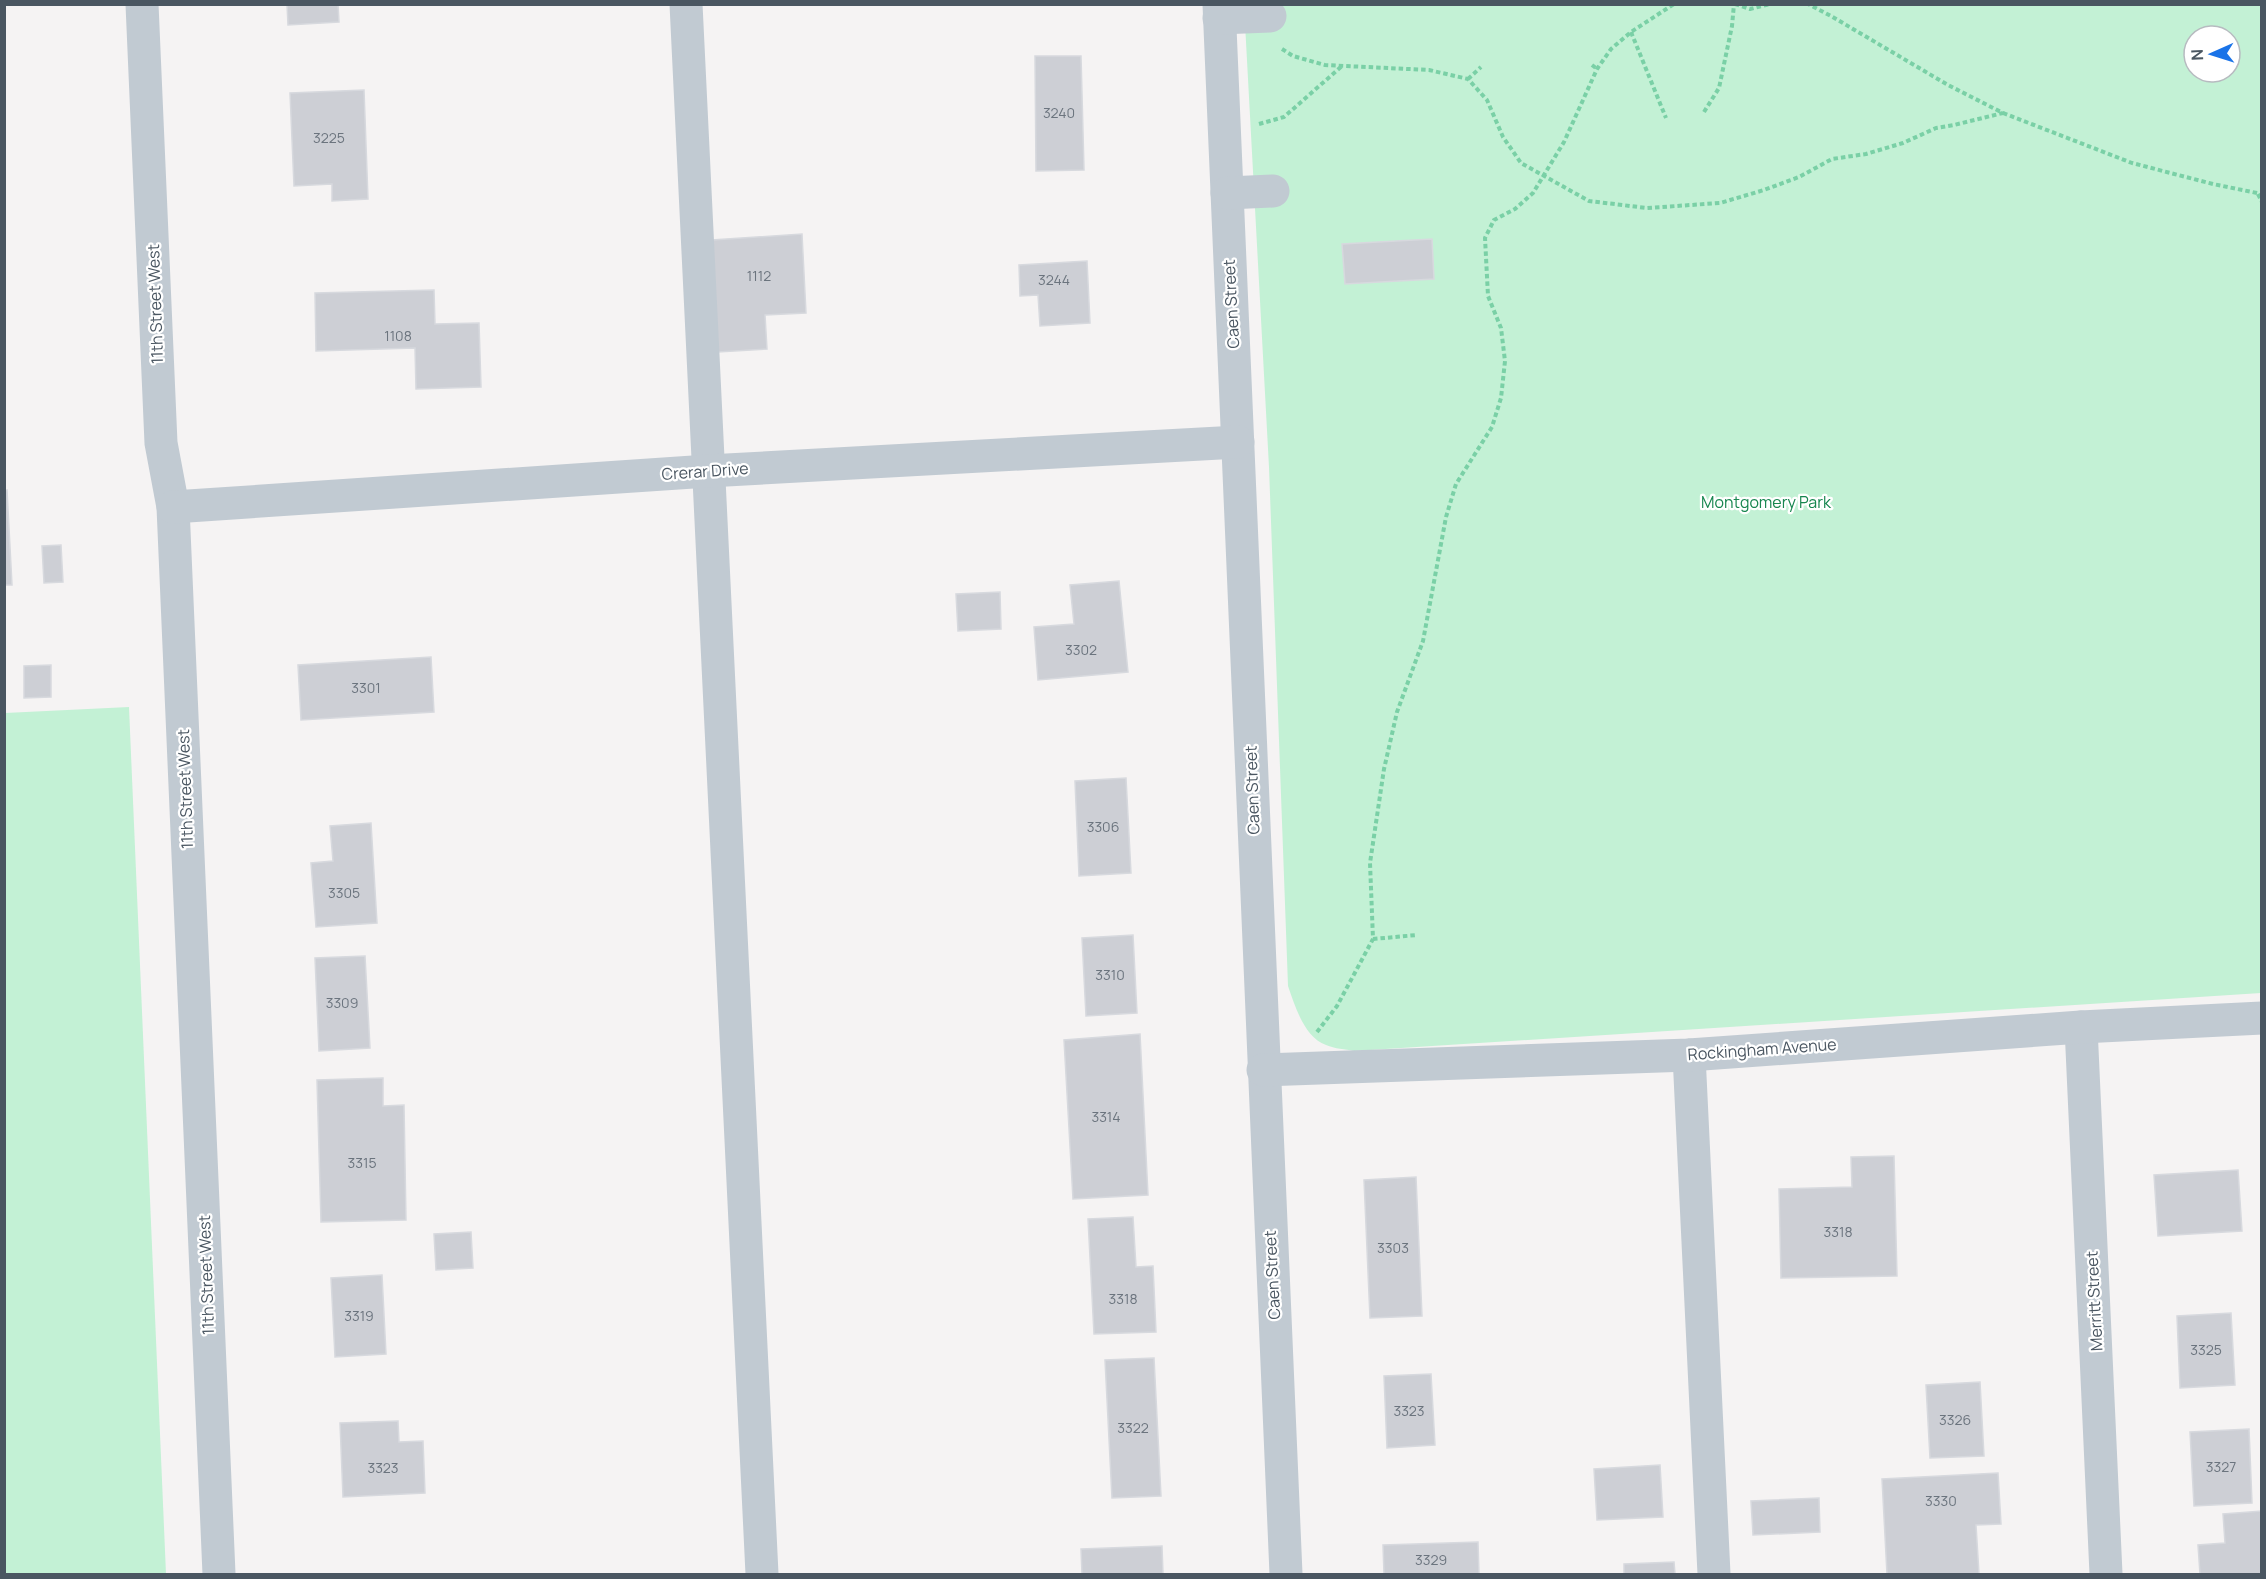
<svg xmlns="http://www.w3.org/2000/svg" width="2266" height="1579" viewBox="0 0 2266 1579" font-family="Manrope,sans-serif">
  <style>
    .green { fill: #c3f1d5; fill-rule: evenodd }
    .building { fill: #cdcfd5; stroke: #d7d9de; stroke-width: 1.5 }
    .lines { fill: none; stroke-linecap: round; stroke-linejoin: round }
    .path { stroke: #7ad0a6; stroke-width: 4; stroke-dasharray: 4.5 3; stroke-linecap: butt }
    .minor { stroke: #c1cad2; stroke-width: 33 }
    .labels { text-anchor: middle; stroke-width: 4.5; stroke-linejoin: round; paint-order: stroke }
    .number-label { font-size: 14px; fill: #6b747e }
    .street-label { font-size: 16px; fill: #4a5661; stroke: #fff }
    .park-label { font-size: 16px; fill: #17864f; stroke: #fff }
  </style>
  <rect width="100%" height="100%" fill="#f5f3f3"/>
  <!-- green -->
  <g class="green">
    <path d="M1244 5H2261V993L1354 1051C1345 1049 1335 1049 1326 1045 1304 1037 1295 1006 1288 986L1269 467ZM2194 36H2230V72H2194Z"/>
    <polygon points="129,707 166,1574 5,1574 5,713"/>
  </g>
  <!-- building -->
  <g class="building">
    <polygon points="287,4 338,4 339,22 288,25"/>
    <polygon points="1035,56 1081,56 1084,170 1036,171"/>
    <polygon points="364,90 368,199 332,201 332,184 294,186 290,93"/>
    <polygon points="802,234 806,313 765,315 767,349 718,352 712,240"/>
    <polygon points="1432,239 1434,279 1345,284 1342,244"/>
    <polygon points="1087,261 1090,323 1040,326 1038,295 1020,296 1019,265"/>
    <polygon points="434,290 435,324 479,323 481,387 416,389 415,348 316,351 315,293"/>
    <polygon points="7,490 12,585 4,585 4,491"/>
    <polygon points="61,545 63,582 44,583 42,546"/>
    <polygon points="1119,581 1128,672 1038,680 1034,627 1074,624 1070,585"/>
    <polygon points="1000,592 1001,629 958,631 956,594"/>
    <polygon points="431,657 434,712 301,720 298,665"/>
    <polygon points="51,665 51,697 24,698 24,666"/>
    <polygon points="1126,778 1131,873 1079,876 1075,781"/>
    <polygon points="371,823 377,923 316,927 311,863 333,861 330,826"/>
    <polygon points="1133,935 1137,1013 1086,1016 1082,938"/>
    <polygon points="365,956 370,1048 319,1051 315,958"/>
    <polygon points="1140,1034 1148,1195 1073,1199 1064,1040"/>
    <polygon points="383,1078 383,1106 404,1105 406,1220 321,1222 317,1080"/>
    <polygon points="1894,1156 1897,1276 1781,1278 1779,1189 1852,1187 1851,1157"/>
    <polygon points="2238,1170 2242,1231 2158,1236 2154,1175"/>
    <polygon points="1416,1177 1422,1316 1370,1318 1364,1180"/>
    <polygon points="1133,1217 1136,1267 1153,1266 1156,1332 1094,1334 1088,1219"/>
    <polygon points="471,1232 473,1268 436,1270 434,1234"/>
    <polygon points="382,1275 386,1354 335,1357 331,1278"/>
    <polygon points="2231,1313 2235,1385 2180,1388 2177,1316"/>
    <polygon points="1154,1358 1161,1496 1112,1498 1105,1360"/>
    <polygon points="1431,1374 1435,1445 1387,1448 1384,1376"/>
    <polygon points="1980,1382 1984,1456 1930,1458 1926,1385"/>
    <polygon points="398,1421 399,1442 423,1441 425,1493 343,1497 340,1423"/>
    <polygon points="2249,1429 2252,1503 2194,1506 2190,1432"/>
    <polygon points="1660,1465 1663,1517 1597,1520 1594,1469"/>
    <polygon points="1998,1473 2001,1524 1976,1525 1979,1574 1887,1574 1882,1479"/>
    <polygon points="1819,1498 1820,1532 1753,1535 1751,1501"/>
    <polygon points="2262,1511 2262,1574 2200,1574 2198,1545 2225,1543 2223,1514"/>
    <polygon points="1478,1542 1479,1574 1384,1574 1383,1545"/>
    <polygon points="1162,1546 1163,1574 1082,1574 1081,1549"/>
    <polygon points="1674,1562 1675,1574 1624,1574 1624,1564"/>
  </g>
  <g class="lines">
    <!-- path -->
    <g class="path">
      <polyline points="1735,4 1750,9 1770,4"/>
      <polyline points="1631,32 1666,118"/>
      <polyline points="1282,49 1293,56 1325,65 1429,70 1468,79 1487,100 1503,137 1521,163 1589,201 1647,208 1720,203 1764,190 1799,177 1832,159 1866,154 1903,143 1936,128 1954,125 2003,113 1948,85 1831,16 1808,4"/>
      <polyline points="1592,65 1597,69"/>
      <polyline points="1468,79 1481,67"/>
      <polyline points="1704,112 1719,88 1732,26 1734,4"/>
      <polyline points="2003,113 2132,163 2213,184 2262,194"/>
      <polyline points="1259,124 1284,117 1342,66"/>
      <polyline points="2258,194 2262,202"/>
      <polyline points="1373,939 1417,935"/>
      <polyline points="1317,1032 1337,1006 1373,939 1370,863 1384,769 1397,712 1423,641 1446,517 1456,484 1492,427 1501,398 1505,361 1501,328 1488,296 1485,238 1494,220 1515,209 1533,193 1564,142 1597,69 1611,49 1631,32 1674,4"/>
    </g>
    <!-- minor -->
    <g class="minor">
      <polyline points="142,4 161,443 173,507 219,1574"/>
      <polyline points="686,4 762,1574"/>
      <polyline points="1219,4 1286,1574"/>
      <polyline points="1219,18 1270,16"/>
      <polyline points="1227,193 1273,191"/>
      <polyline points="173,507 708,471 1238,442"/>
      <polyline points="2081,1027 2106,1574"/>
      <polyline points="1689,1055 1714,1574"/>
      <polyline points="1263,1070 1689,1055 2081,1027 2262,1018"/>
    </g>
  </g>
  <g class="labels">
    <!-- number labels -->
    <g class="number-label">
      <text x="1059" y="118">3240</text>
      <text x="329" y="143">3225</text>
      <text x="759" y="281">1112</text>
      <text x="1054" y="285">3244</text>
      <text x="398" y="341">1108</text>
      <text x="1081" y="655">3302</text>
      <text x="366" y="693">3301</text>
      <text x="1103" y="832">3306</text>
      <text x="344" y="898">3305</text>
      <text x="1110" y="980">3310</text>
      <text x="342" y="1008">3309</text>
      <text x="1106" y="1122">3314</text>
      <text x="362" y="1168">3315</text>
      <text x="1838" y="1237">3318</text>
      <text x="1393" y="1253">3303</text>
      <text x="1123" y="1304">3318</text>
      <text x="359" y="1321">3319</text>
      <text x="2206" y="1355">3325</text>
      <text x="1409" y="1416">3323</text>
      <text x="1955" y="1425">3326</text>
      <text x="1133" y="1433">3322</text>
      <text x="2221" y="1472">3327</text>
      <text x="383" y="1473">3323</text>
      <text x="1941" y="1506">3330</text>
      <text x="1431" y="1565">3329</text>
    </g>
    <!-- street labels -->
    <g class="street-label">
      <text transform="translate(155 304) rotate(-92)" y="6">11th Street West</text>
      <text transform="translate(1231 304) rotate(-93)" y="6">Caen Street</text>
      <text transform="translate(705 471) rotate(-4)" y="6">Crerar Drive</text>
      <text transform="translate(185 789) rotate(-92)" y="6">11th Street West</text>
      <text transform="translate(1252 790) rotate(-92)" y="6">Caen Street</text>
      <text transform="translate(1762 1049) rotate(-4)" y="6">Rockingham Avenue</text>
      <text transform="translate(206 1275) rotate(-92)" y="6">11th Street West</text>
      <text transform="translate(1272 1275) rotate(-93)" y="6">Caen Street</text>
      <text transform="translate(2094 1301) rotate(-93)" y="6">Merritt Street</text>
    </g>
    <!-- park labels -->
    <g class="park-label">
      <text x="1766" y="508">Montgomery Park</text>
    </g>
  </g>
  <!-- border -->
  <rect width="2266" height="1579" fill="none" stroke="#4a5661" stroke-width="12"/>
  <!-- north arrow -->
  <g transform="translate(2212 54) rotate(267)"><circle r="28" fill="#ffffff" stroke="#b7bbc0" stroke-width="1.5"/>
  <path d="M0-4.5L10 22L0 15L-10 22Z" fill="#1a73e8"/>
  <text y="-9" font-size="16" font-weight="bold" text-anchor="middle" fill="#4a5661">N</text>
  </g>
</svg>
